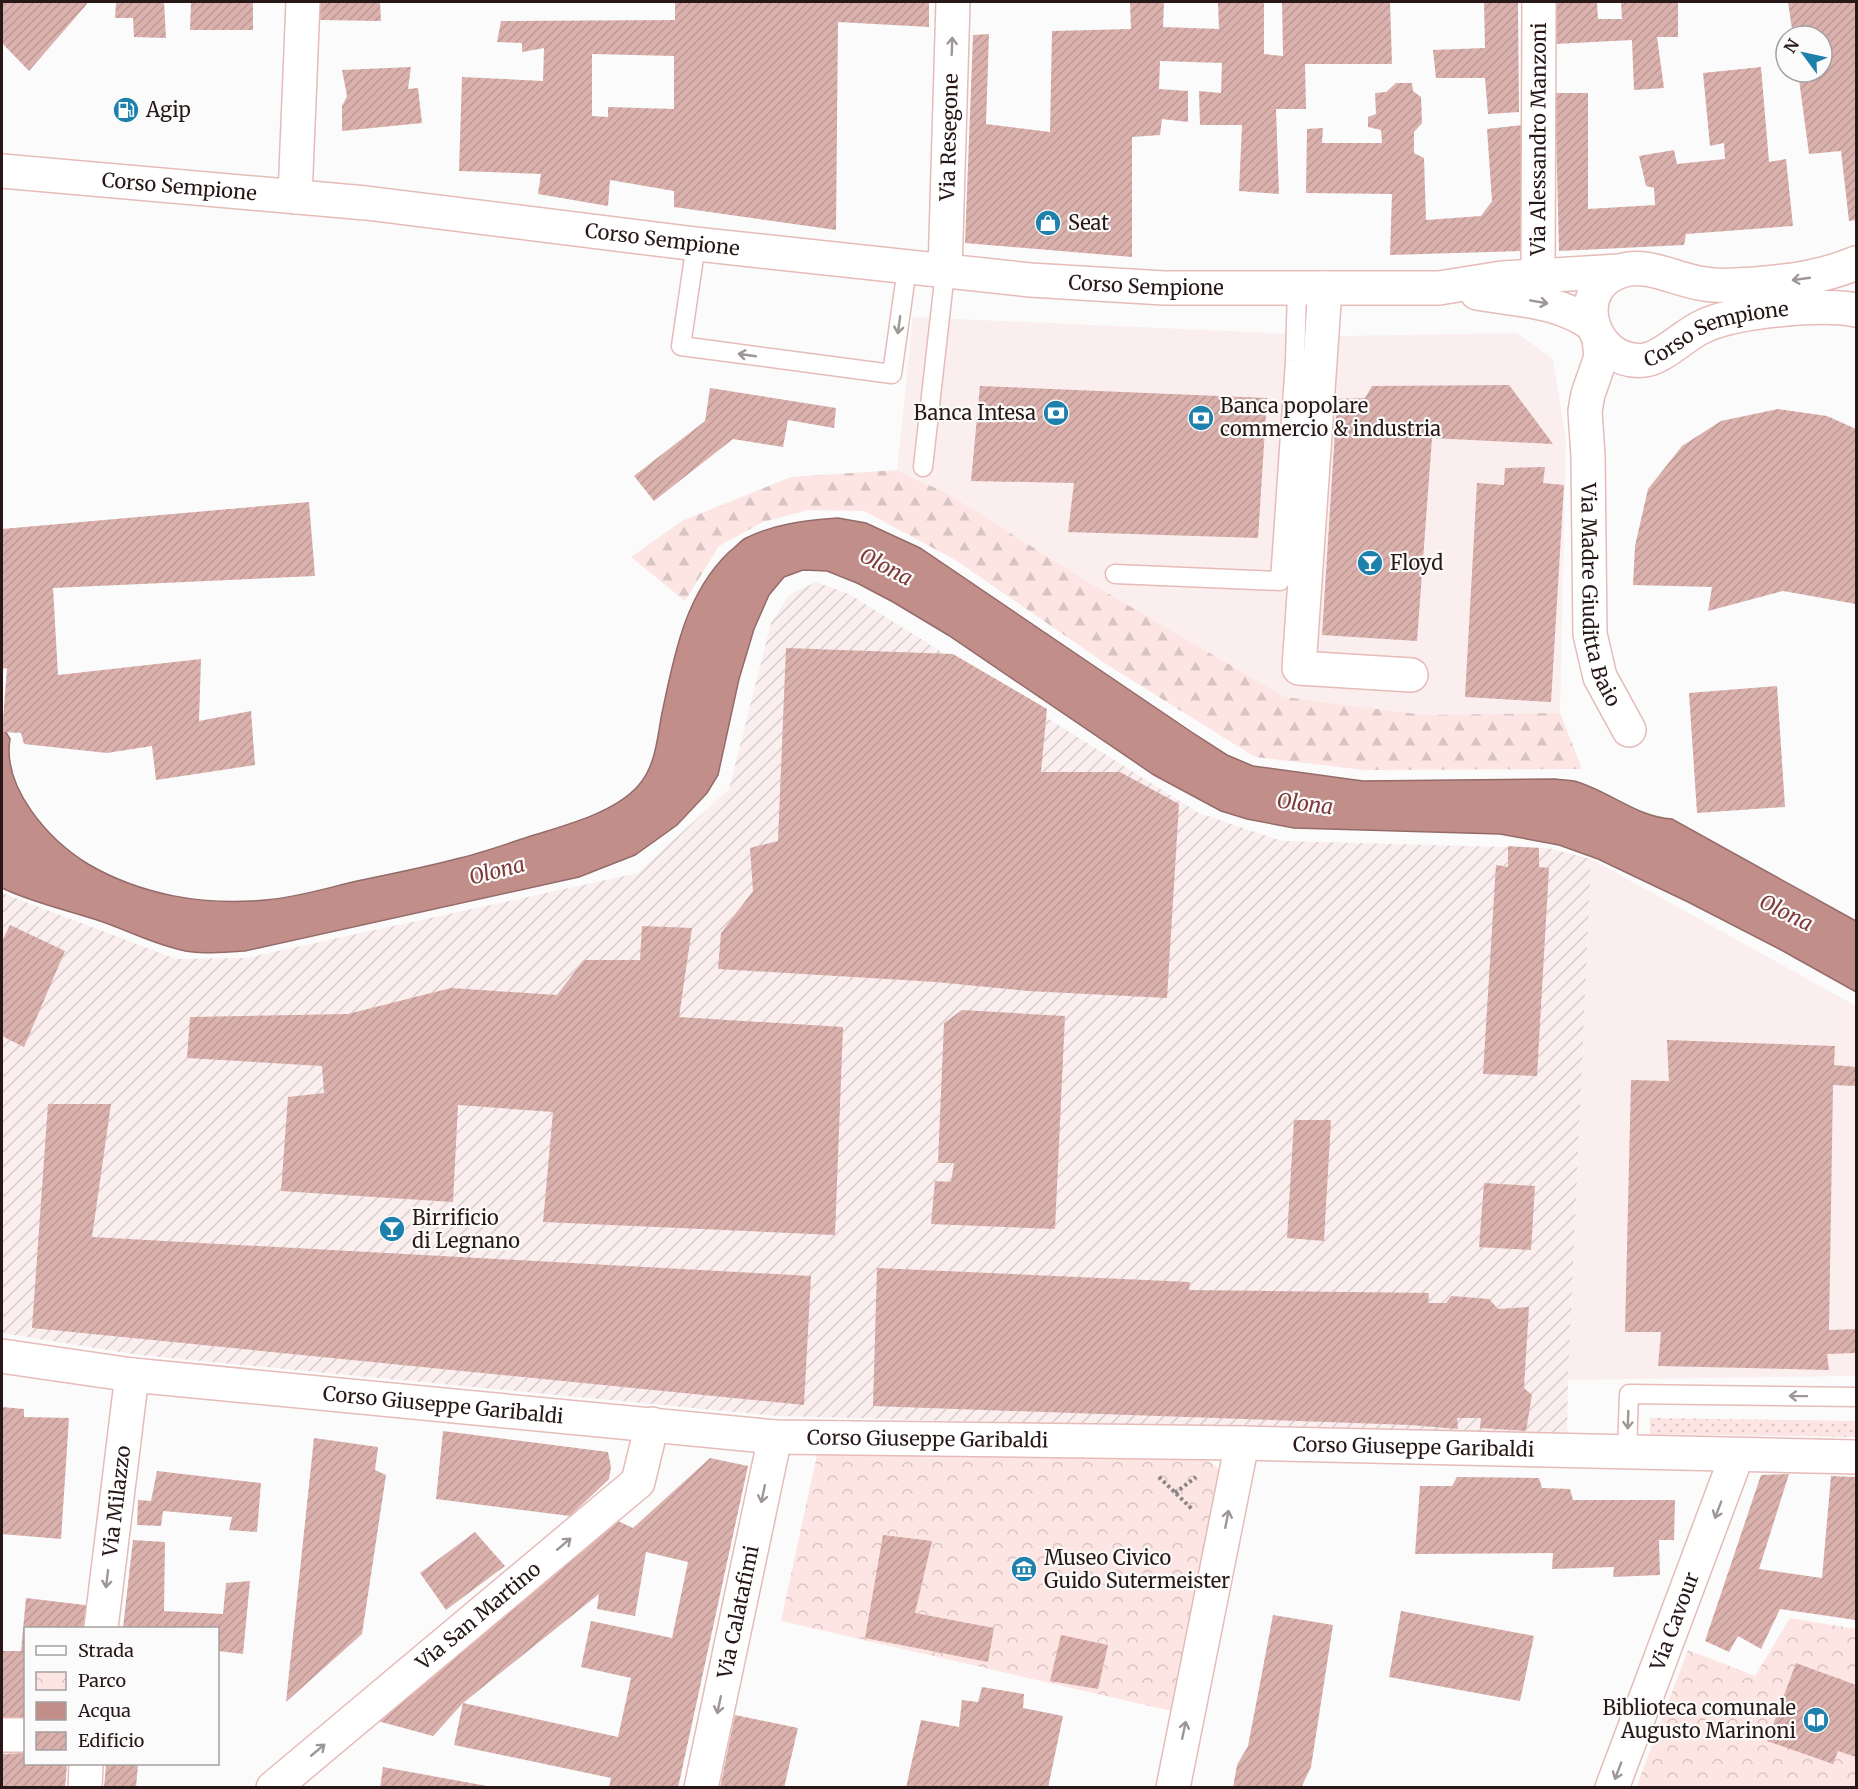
<svg xmlns="http://www.w3.org/2000/svg" width="1858" height="1789" viewBox="0 0 1858 1789" font-family="Merriweather,serif">
  <style>
    .built { fill: #faefee }
    .industrial { fill: url(#industrial-furrows) }
    .grass { fill: url(#grass-dots) }
    .forest { fill: url(#forest-firs) }
    .park { fill: url(#park-crowns) }
    .water { fill: #c28e8a; stroke: #946b68; stroke-width: 1.5 }
    .building { fill: url(#building-hatch); fill-rule: evenodd }
    .lines { fill: none; stroke-linecap: round; stroke-linejoin: round }
    .service-casing { stroke: #e6bbb8; stroke-width: 21 }
    .minor-casing { stroke: #e6bbb8; stroke-width: 36 }
    .primary-casing { stroke: #e6bbb8; stroke-width: 36 }
    .path { stroke: #8b8382; stroke-width: 4; stroke-dasharray: 3 3; stroke-linecap: butt }
    .service { stroke: #fff; stroke-width: 18 }
    .minor { stroke: #fff; stroke-width: 33 }
    .primary { stroke: #fff; stroke-width: 33 }
    .oneway { stroke: #9e9797 }
    .labels { text-anchor: middle; stroke-width: 4.5; stroke-linejoin: round; paint-order: stroke }
    .poi-label { font-size: 20px; fill: #271817; stroke: #fbfbfb; text-anchor: start }
    .street-label { font-size: 20px; fill: #271817; stroke: #fbfbfb }
    .water-label { font-size: 21px; font-style: italic; fill: #7e3a39; stroke: #fbfbfb }
  </style>
  <defs>
    <pattern id="industrial-furrows" width="10" height="10" patternUnits="userSpaceOnUse" patternTransform="scale(1.5)"><rect width="10" height="10" fill="#faefee"/><path d="M-1 1l2-2M0 10L10 0M9 11l2-2" fill="none" stroke="#d6cccb"/></pattern>
    <pattern id="grass-dots" width="8" height="8" patternUnits="userSpaceOnUse" patternTransform="scale(1.5)"><rect width="8" height="8" fill="#fce5e3"/><path d="M2 2h.1M6 6h.1" fill="none" stroke="#d8c4c2" stroke-width="1.8" stroke-linecap="round"/></pattern>
    <pattern id="forest-firs" width="22" height="20" patternUnits="userSpaceOnUse" patternTransform="scale(1.5)"><rect width="22" height="20" fill="#fce5e3"/><path d="M5 1l3.5 6h-7zM16 11l3.5 6h-7z" fill="#d8c4c2"/></pattern>
    <pattern id="park-crowns" width="20" height="18" patternUnits="userSpaceOnUse" patternTransform="scale(1.5)"><rect width="20" height="18" fill="#fce5e3"/><path d="M2 6a3 3 0 1 1 6 0M12 15a3 3 0 1 1 6 0" fill="none" stroke="#d8c4c2"/></pattern>
    <pattern id="building-hatch" width="6" height="6" patternUnits="userSpaceOnUse" patternTransform="scale(1.5)"><rect width="6" height="6" fill="#dbb1ae"/><path d="M-1 1l2-2M0 6l6-6M5 7l2-2" fill="none" stroke="#bc9895"/></pattern>
  </defs>
  <rect width="100%" height="100%" fill="#fbfbfb"/>
  <!-- built -->
  <g class="built">
    <polygon points="913,317 1339,336 1517,333 1553,359 1566,440 1560,713 1424,715 1285,697 1080,577 950,495 897,470"/>
    <polygon points="1591,859 1856,1006 1856,1376 1568,1380"/>
  </g>
  <!-- industrial -->
  <polygon class="industrial" points="816,582 849,594 1199,813 1282,841 1548,848 1591,859 1568,1380 1567,1438 778,1416 139,1355 2,1333 2,893 176,959 246,958 638,873 729,789 771,623 789,595"/>
  <!-- grass -->
  <polygon class="grass" points="1650,1418 1856,1421 1856,1437 1650,1434"/>
  <!-- forest -->
  <polygon class="forest" points="897,470 950,495 1080,577 1285,697 1424,715 1560,713 1582,769 1364,770 1255,757 1109,666 957,561 864,511 808,510 763,522 719,546 685,601 631,557 682,521 791,477"/>
  <!-- park -->
  <g class="park">
    <polygon points="1198,1452 1223,1473 1176,1712 781,1621 817,1455"/>
    <polygon points="1790,1618 1856,1629 1856,1787 1636,1788 1688,1650 1755,1676"/>
  </g>
  <!-- water -->
  <path class="water" d="M838 518 866 523 920 548 1193 733 1227 755 1253 766 1363 781 1555 779C1561 780 1568 780 1574 781 1608 790 1636 817 1672 819L1856 921V992L1783 951 1688 902 1598 859 1559 845 1500 834 1294 828 1247 819 1221 811 1154 775 948 635 893 602 857 583 827 571 803 570 784 577 769 595 754 629 739 679 718 775 707 793 677 825 635 855 579 877 245 951C224 952 201 955 181 950 150 943 123 928 94 919 63 909 31 902 2 888V726L10 739C2 788 49 840 88 864 141 895 204 906 265 900 295 898 327 888 357 881 391 874 426 867 460 858 485 852 509 843 534 835 567 825 615 812 638 786 656 766 657 738 662 713 674 656 685 594 729 552 735 548 740 541 746 538 774 524 807 520 838 518Z"/>
  <!-- building -->
  <g class="building">
    <polygon points="2,2 87,2 87,4 29,71 2,43"/>
    <polygon points="116,2 164,2 166,38 134,37 133,18 115,18"/>
    <polygon points="191,2 253,2 253,30 190,30"/>
    <polygon points="319,2 380,2 381,21 319,20"/>
    <path d="M675 2H929V27L838 22 836 230 674 207V191L610 180 608 206 538 194 541 174 459 171 462 77 543 81 544 48 522 52V43L497 42 501 21 675 20ZM592 54 674 56V109L608 107V117L592 116Z"/>
    <polygon points="1130,2 1164,2 1163,27 1219,29 1218,2 1264,2 1264,54 1283,56 1282,2 1390,2 1392,64 1305,64 1306,109 1276,109 1279,194 1239,191 1242,125 1200,125 1199,91 1221,93 1222,63 1160,61 1159,89 1188,91 1188,122 1162,119 1160,135 1132,137 1132,257 965,243 973,35 989,34 986,124 1050,132 1052,31 1131,29"/>
    <polygon points="1484,2 1518,2 1519,112 1488,114 1485,78 1436,78 1433,50 1485,48"/>
    <polygon points="1554,2 1597,2 1598,19 1622,19 1621,2 1678,2 1678,37 1657,37 1664,88 1634,90 1632,40 1555,44"/>
    <polygon points="1788,2 1856,2 1856,220 1849,221 1841,151 1809,154 1798,72 1822,72 1822,36 1793,36"/>
    <polygon points="411,67 408,89 418,88 422,123 342,131 342,106 347,96 342,70"/>
    <polygon points="1761,67 1769,162 1786,159 1793,226 1686,234 1684,245 1559,251 1555,93 1588,93 1588,209 1655,205 1654,188 1646,186 1639,156 1674,150 1677,164 1725,159 1724,143 1710,146 1703,73"/>
    <polygon points="1396,83 1412,83 1413,91 1421,97 1422,123 1414,132 1414,153 1424,158 1426,220 1481,216 1492,201 1487,129 1522,125 1522,251 1390,255 1392,194 1306,193 1307,129 1323,128 1322,143 1382,143 1381,130 1368,127 1368,117 1376,114 1375,93 1386,92"/>
    <polygon points="1509,385 1553,444 1432,438 1417,641 1322,635 1337,399 1365,398 1372,386"/>
    <polygon points="980,386 1267,398 1258,538 1068,532 1074,483 971,481"/>
    <polygon points="710,388 836,408 834,428 788,420 783,447 733,439 654,501 634,476 705,421"/>
    <polygon points="1778,409 1827,416 1856,429 1856,604 1783,591 1708,611 1712,587 1633,585 1635,546 1648,489 1682,446 1721,421"/>
    <polygon points="1545,467 1543,483 1564,485 1551,702 1465,697 1477,483 1504,485 1505,468"/>
    <polygon points="309,502 315,576 53,588 58,675 201,659 199,721 251,711 255,765 156,780 152,746 107,753 24,744 21,733 2,732 7,668 2,669 2,529"/>
    <polygon points="786,648 953,654 1047,709 1041,772 1120,772 1179,804 1167,998 1028,991 936,982 718,969 721,933 753,891 750,848 778,841"/>
    <polygon points="1777,686 1785,807 1697,813 1689,693"/>
    <polygon points="1508,846 1539,848 1539,867 1549,868 1537,1076 1483,1074 1496,865 1508,867"/>
    <polygon points="10,925 65,951 24,1047 2,1036 2,941"/>
    <polygon points="642,926 692,928 679,1017 843,1027 835,1235 543,1222 553,1112 458,1105 453,1202 281,1191 288,1097 324,1093 322,1066 187,1058 190,1017 348,1014 451,988 557,995 584,960 640,960"/>
    <polygon points="962,1010 1065,1016 1055,1229 931,1224 935,1181 951,1182 954,1163 938,1163 944,1023"/>
    <polygon points="1667,1040 1835,1046 1834,1065 1856,1067 1856,1086 1833,1085 1829,1330 1856,1329 1856,1353 1827,1354 1829,1370 1658,1366 1661,1332 1625,1332 1631,1080 1669,1081"/>
    <polygon points="48,1104 111,1104 92,1237 811,1276 804,1405 32,1328"/>
    <polygon points="1294,1120 1331,1120 1324,1241 1287,1238"/>
    <polygon points="1484,1183 1535,1186 1531,1250 1479,1247"/>
    <polygon points="877,1268 1190,1282 1189,1290 1429,1293 1428,1303 1446,1303 1451,1296 1489,1299 1498,1309 1529,1307 1524,1388 1532,1395 1526,1431 1480,1428 1481,1418 1457,1418 1458,1429 1410,1425 873,1406"/>
    <polygon points="2,1407 24,1409 24,1417 69,1418 61,1539 2,1534"/>
    <polygon points="443,1431 608,1452 611,1467 609,1479 570,1516 436,1499"/>
    <polygon points="314,1438 378,1447 375,1470 386,1475 362,1634 286,1702"/>
    <polygon points="710,1458 748,1466 678,1788 609,1788 611,1778 454,1745 463,1703 618,1737 631,1678 581,1667 591,1621 672,1638 688,1562 646,1552 635,1616 597,1609 599,1594 463,1703 433,1736 374,1720 618,1521 633,1528"/>
    <polygon points="157,1471 261,1483 257,1532 229,1530 232,1517 163,1511 161,1526 137,1525 138,1500 151,1501"/>
    <polygon points="1789,1474 1759,1569 1822,1578 1831,1476 1856,1477 1856,1620 1780,1609 1761,1649 1738,1636 1729,1652 1705,1641 1761,1475"/>
    <polygon points="1457,1477 1539,1478 1542,1488 1570,1489 1573,1500 1675,1500 1674,1540 1659,1540 1660,1575 1613,1577 1614,1567 1552,1569 1553,1553 1415,1554 1420,1486 1452,1486"/>
    <polygon points="475,1532 505,1566 446,1610 420,1573"/>
    <polygon points="883,1535 932,1541 915,1613 994,1628 988,1662 865,1638"/>
    <polygon points="133,1540 165,1542 164,1611 223,1614 226,1583 250,1581 243,1654 218,1651 218,1628 123,1628"/>
    <polygon points="26,1598 93,1606 90,1628 26,1628 26,1721 2,1722 2,1651 21,1651"/>
    <polygon points="1401,1611 1534,1636 1520,1701 1389,1677"/>
    <polygon points="1273,1615 1333,1625 1311,1767 1301,1788 1233,1788 1237,1765 1248,1746"/>
    <polygon points="1061,1635 1108,1645 1098,1689 1050,1681"/>
    <polygon points="1796,1663 1856,1685 1856,1757 1838,1751 1833,1764 1767,1741"/>
    <polygon points="982,1687 1024,1694 1023,1708 1063,1716 1048,1788 906,1788 921,1720 959,1727 962,1700 978,1702"/>
    <polygon points="735,1715 798,1728 784,1788 720,1788"/>
    <polygon points="26,1753 26,1764 67,1764 65,1788 2,1788 2,1754"/>
    <polygon points="106,1764 138,1764 136,1788 104,1788"/>
    <polygon points="383,1767 487,1786 487,1788 380,1788"/>
  </g>
  <g class="lines">
    <!-- service casing -->
    <g class="service-casing">
      <g id="service">
        <polyline points="696,244 681,346 892,374 907,268"/>
        <polyline points="923,467 945,272"/>
        <polyline points="1115,574 1280,581 1295,361 1297,288"/>
        <polyline points="1627,1452 1629,1394 1856,1397"/>
      </g>
    </g>
    <!-- minor casing -->
    <g class="minor-casing">
      <g id="minor">
        <polyline points="295,197 303,2"/>
        <path id="s1" d="M945 272 953 2"/>
        <path id="s2" d="M1538 275 1539 2"/>
        <polyline points="1325,288 1299,668 1411,675"/>
        <path id="s3" d="M1599 338 1601 357 1588 394 1585 411 1588 456 1590 634 1600 677 1629 730"/>
        <path id="s4" d="M2 1356 132 1375 775 1437 1242 1443 1856 1457"/>
        <path id="s5" d="M101 1628 132 1375"/>
        <polyline points="2,1735 26,1735"/>
        <polyline points="85,1788 86,1764"/>
        <path id="s6" d="M273 1788 638 1482 652 1424"/>
        <path id="s7" d="M701 1788 775 1437"/>
        <polyline points="1173,1788 1242,1443"/>
        <path id="s8" d="M1612 1788 1737 1455"/>
      </g>
    </g>
    <!-- primary casing -->
    <g class="primary-casing">
      <g id="primary">
        <path id="s9" d="M2 171 366 203 696 244 1030 280 1164 288H1439L1502 278 1619 271"/>
        <path id="s10" d="M1856 263C1823 277 1790 281 1755 284 1738 285 1721 287 1705 284 1678 281 1648 262 1621 271 1567 288 1593 367 1645 360 1664 357 1685 334 1704 326 1736 311 1822 303 1856 310"/>
        <path d="M1477 293C1518 300 1558 300 1593 325"/>
      </g>
    </g>
    <!-- path -->
    <g class="path">
      <polyline points="1159,1477 1193,1510"/>
      <polyline points="1175,1493 1196,1477"/>
    </g>
    <!-- service -->
    <use href="#service" class="service"/>
    <!-- minor -->
    <use href="#minor" class="minor"/>
    <!-- primary -->
    <use href="#primary" class="primary"/>
  </g>
  <!-- one-way arrows -->
  <defs><path id="oneway-shaft" d="M-6 0H5M1.5-3L5.5 0L1.5 3" fill="none" stroke-width="1.6" stroke-linecap="round" stroke-linejoin="round" transform="scale(1.5)"/></defs>
  <g class="oneway">
    <use href="#oneway-shaft" transform="translate(952 46) rotate(-88)"/>
    <use href="#oneway-shaft" transform="translate(1801 279) rotate(172)"/>
    <use href="#oneway-shaft" transform="translate(1539 302) rotate(10)"/>
    <use href="#oneway-shaft" transform="translate(899 325) rotate(98)"/>
    <use href="#oneway-shaft" transform="translate(747 355) rotate(-172)"/>
    <use href="#oneway-shaft" transform="translate(1798 1396) rotate(-179)"/>
    <use href="#oneway-shaft" transform="translate(1628 1420) rotate(92)"/>
    <use href="#oneway-shaft" transform="translate(763 1494) rotate(102)"/>
    <use href="#oneway-shaft" transform="translate(1718 1510) rotate(111)"/>
    <use href="#oneway-shaft" transform="translate(1227 1519) rotate(-79)"/>
    <use href="#oneway-shaft" transform="translate(564 1544) rotate(-40)"/>
    <use href="#oneway-shaft" transform="translate(107 1579) rotate(97)"/>
    <use href="#oneway-shaft" transform="translate(719 1705) rotate(102)"/>
    <use href="#oneway-shaft" transform="translate(1184 1730) rotate(-78)"/>
    <use href="#oneway-shaft" transform="translate(318 1750) rotate(-40)"/>
    <use href="#oneway-shaft" transform="translate(1618 1771) rotate(111)"/>
  </g>
  <!-- icons -->
  <defs>
    <g id="fuel-disc" transform="scale(1.35)"><circle r="9.5" fill="#1e81ac" stroke="#fbfbfb"/><path d="M-5.5-6h7V0h2V4h1.3V-2.5L3-4.5l.8-.8L6-3V5H2.5V1h-1V6h-7ZM-4.2-4.7v3.2H.2V-4.7Z" fill="#fff"/></g>
    <g id="shop-disc" transform="scale(1.35)"><circle r="9.5" fill="#1e81ac" stroke="#fbfbfb"/><path d="M-5-2.5h2.3a2.7 3.5 0 0 1 5.4 0H5L5.5 6h-11ZM-1.5-2.5h3a1.5 2.3 0 0 0-3 0Z" fill="#fff"/></g>
    <g id="bank-disc" transform="scale(1.35)"><circle r="9.5" fill="#1e81ac" stroke="#fbfbfb"/><path d="M-6-4H6V4H-6ZM0-2.3a2.3 2.3 0 1 0 0 4.6a2.3 2.3 0 1 0 0-4.6Z" fill="#fff"/></g>
    <g id="bar-disc" transform="scale(1.35)"><circle r="9.5" fill="#1e81ac" stroke="#fbfbfb"/><path d="M-6-5H6L.8 .8V4.5H3.5V6h-7V4.5H-.8V.8Z" fill="#fff"/></g>
    <g id="museum-disc" transform="scale(1.35)"><circle r="9.5" fill="#1e81ac" stroke="#fbfbfb"/><path d="M0-6L6-3V-2H-6V-3ZM-5-1h2V3h-2ZM-1-1h2V3h-2ZM3-1h2V3H3ZM-6 4H6V6H-6Z" fill="#fff"/></g>
    <g id="library-disc" transform="scale(1.35)"><circle r="9.5" fill="#1e81ac" stroke="#fbfbfb"/><path d="M-6-4Q-3-5.5-.7-3.5V5Q-3 3-6 4ZM6-4Q3-5.5 .7-3.5V5Q3 3 6 4Z" fill="#fff"/></g>
  </defs>
  <g fill-rule="evenodd">
    <use href="#fuel-disc" x="126" y="110"/>
    <use href="#shop-disc" x="1048" y="223"/>
    <use href="#bank-disc" x="1056" y="413"/>
    <use href="#bank-disc" x="1201" y="418"/>
    <use href="#bar-disc" x="1370" y="563"/>
    <use href="#bar-disc" x="392" y="1229"/>
    <use href="#museum-disc" x="1024" y="1569"/>
    <use href="#library-disc" x="1816" y="1720"/>
  </g>
  <g class="labels">
    <!-- poi labels -->
    <g class="poi-label">
      <text x="146" y="117">Agip</text>
      <text x="1068" y="230">Seat</text>
      <text x="1220" y="413">Banca popolare<tspan x="1220" dy="23">commercio &amp; industria</tspan></text>
      <text x="1036" y="420" text-anchor="end">Banca Intesa</text>
      <text x="1390" y="570">Floyd</text>
      <text x="412" y="1225">Birrificio<tspan x="412" dy="23">di Legnano</tspan></text>
      <text x="1044" y="1565">Museo Civico<tspan x="1044" dy="23">Guido Sutermeister</tspan></text>
      <text x="1796" y="1715" text-anchor="end">Biblioteca comunale<tspan x="1796" dy="23">Augusto Marinoni</tspan></text>
    </g>
    <!-- street labels -->
    <g class="street-label">
      <text dy="7" stroke="none"><textPath href="#s1" startOffset="135">Via Resegone</textPath></text>
      <text dy="7" stroke="none"><textPath href="#s2" startOffset="136">Via Alessandro Manzoni</textPath></text>
      <text dy="7" stroke="none"><textPath href="#s9" startOffset="178">Corso Sempione</textPath></text>
      <text dy="7" stroke="none"><textPath href="#s9" startOffset="664">Corso Sempione</textPath></text>
      <text dy="7" stroke="none"><textPath href="#s9" startOffset="1150">Corso Sempione</textPath></text>
      <text dy="7" stroke="none"><textPath href="#s10" startOffset="453">Corso Sempione</textPath></text>
      <text dy="7" stroke="none"><textPath href="#s3" startOffset="261">Via Madre Giuditta Baio</textPath></text>
      <text dy="7" stroke="none"><textPath href="#s4" startOffset="444">Corso Giuseppe Garibaldi</textPath></text>
      <text dy="7" stroke="none"><textPath href="#s4" startOffset="930">Corso Giuseppe Garibaldi</textPath></text>
      <text dy="7" stroke="none"><textPath href="#s4" startOffset="1416">Corso Giuseppe Garibaldi</textPath></text>
      <text dy="7" stroke="none"><textPath href="#s5" startOffset="128">Via Milazzo</textPath></text>
      <text dy="7" stroke="none"><textPath href="#s7" startOffset="180">Via Calatafimi</textPath></text>
      <text dy="7" stroke="none"><textPath href="#s6" startOffset="268">Via San Martino</textPath></text>
      <text dy="7" stroke="none"><textPath href="#s8" startOffset="178">Via Cavour</textPath></text>
    </g>
    <!-- water labels -->
    <g class="water-label">
      <text transform="translate(886 567) rotate(28)" y="7">Olona</text>
      <text transform="translate(1305 804) rotate(7)" y="7">Olona</text>
      <text transform="translate(497 871) rotate(-14)" y="7">Olona</text>
      <text transform="translate(1786 913) rotate(26)" y="7">Olona</text>
    </g>
  </g>
  <!-- border -->
  <rect width="1858" height="1789" fill="none" stroke="#271817" stroke-width="6"/>
  <!-- legend -->
  <rect x="24" y="1627" width="195" height="138" fill="#fbfbfb" stroke="#a6a0a0" stroke-width="1.5"/>
  <rect x="36" y="1646" width="30" height="9" fill="#ffffff" stroke="#a6a0a0" stroke-width="1.5"/>
  <text x="78" y="1657" font-size="18" fill="#271817">Strada</text>
  <rect x="36" y="1672" width="30" height="18" fill="url(#park-crowns)" stroke="#a6a0a0" stroke-width="1.5"/>
  <text x="78" y="1687" font-size="18" fill="#271817">Parco</text>
  <rect x="36" y="1702" width="30" height="18" fill="#c28e8a" stroke="#a6a0a0" stroke-width="1.5"/>
  <text x="78" y="1717" font-size="18" fill="#271817">Acqua</text>
  <rect x="36" y="1732" width="30" height="18" fill="url(#building-hatch)" stroke="#a6a0a0" stroke-width="1.5"/>
  <text x="78" y="1747" font-size="18" fill="#271817">Edificio</text>
  <!-- north arrow -->
  <g transform="translate(1804 54) rotate(303)"><circle r="28" fill="#fbfbfb" stroke="#a6a0a0" stroke-width="1.5"/>
  <path d="M0-4.5L10 22L0 15L-10 22Z" fill="#1e81ac"/>
  <text y="-9" font-size="16" font-weight="bold" text-anchor="middle" fill="#271817">N</text>
  </g>
</svg>
